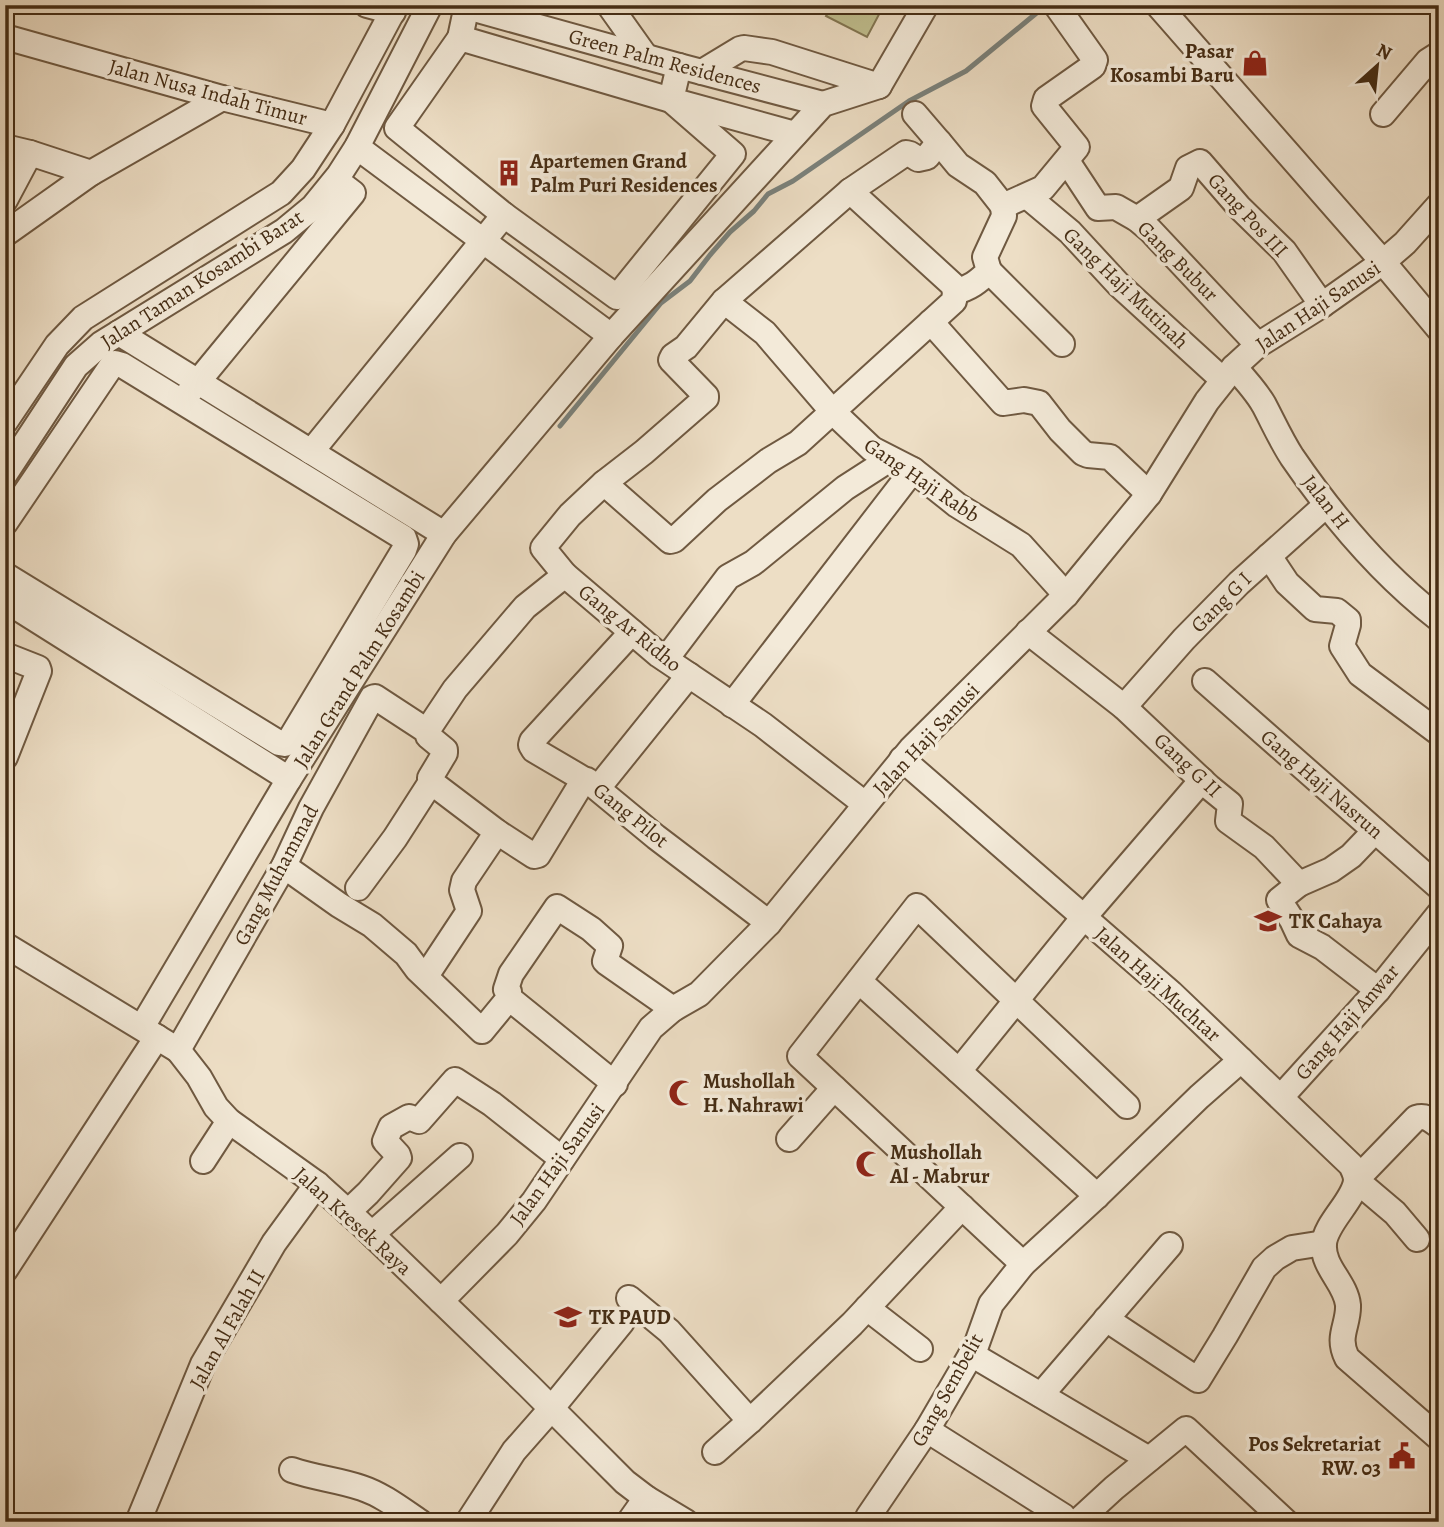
<svg xmlns="http://www.w3.org/2000/svg" width="1444" height="1527" viewBox="0 0 1444 1527" font-family="Alegreya,serif">
  <style>
    .green { fill: #c0bf8f; stroke: #827652; stroke-width: 2 }
    .lines { fill: none; stroke-linecap: round; stroke-linejoin: round }
    .stream { stroke: #7a817b; stroke-width: 5 }
    .minor-casing { stroke: #6f5941; stroke-width: 28 }
    .minor { stroke: #f3ead9; stroke-width: 24 }
    .labels { text-anchor: middle; stroke-width: 7; stroke-linejoin: round; paint-order: stroke }
    .poi-label { font-size: 21px; font-weight: bold; fill: #452d15; stroke: #f3ead9; text-anchor: start }
    .street-label { font-size: 21px; fill: #452d15; stroke: #f3ead9 }
  </style>
  <rect width="100%" height="100%" fill="#eddec5"/>
  <filter id="stains"><feTurbulence type="fractalNoise" baseFrequency=".00286" numOctaves="4"/><feColorMatrix values="0 0 0 0 .2 0 0 0 0 .09 0 0 0 0 .02 0 0 0 .5 -.17"/></filter>
  <radialGradient id="worn" r=".72"><stop offset=".6" stop-color="#630" stop-opacity="0"/><stop offset="1" stop-color="#630" stop-opacity=".3"/></radialGradient>
  <!-- green -->
  <polygon class="green" points="832,5 884,5 867,37 826,16"/>
  <g class="lines">
    <!-- stream -->
    <polyline class="stream" points="560,426 661,303 690,281 710,255 730,232 754,211 768,194 793,181 909,101 966,71 1039,11 1043,5"/>
    <!-- minor casing -->
    <g class="minor-casing">
      <g id="minor">
        <polyline points="367,5 393,12"/>
        <polyline points="609,5 646,57"/>
        <polyline points="1158,5 1383,262 1439,329"/>
        <polyline points="467,7 679,66 823,104"/>
        <polyline points="5,37 222,98 332,125"/>
        <polyline points="460,38 397,128 504,215"/>
        <polyline points="679,66 671,100 795,134"/>
        <polyline points="702,72 740,49 744,48 772,52 879,86"/>
        <polyline points="915,114 939,142"/>
        <polyline points="1383,114 1428,61 1439,54"/>
        <polyline points="5,147 30,153 91,173"/>
        <polyline points="357,147 611,336"/>
        <polyline points="1067,161 1098,208 1116,207 1137,219 1150,230 1258,345"/>
        <polyline points="1027,196 1070,232 1119,285 1223,380"/>
        <polyline points="5,200 30,153"/>
        <polyline points="1137,219 1181,188 1188,168 1200,162 1239,207 1284,251 1322,305"/>
        <polyline points="5,234 91,173 222,98"/>
        <polyline points="989,271 1062,344"/>
        <path d="M955 292C970 288 978 282 989 271L985 257 1004 216 1003 206"/>
        <polyline points="724,301 765,333 832,411 872,449 913,470 957,505 1021,545 1066,595"/>
        <polyline points="931,322 1003,403 1024,400 1039,403 1060,430 1083,453 1088,455 1110,457 1149,494"/>
        <polyline points="119,333 444,534"/>
        <path d="M1234 367C1245 379 1256 391 1264 405 1273 422 1281 440 1292 457 1333 517 1381 574 1439 619"/>
        <polyline points="187,395 353,193 336,180"/>
        <polyline points="5,422 57,345 83,318 281,193 303,169 332,125 396,5"/>
        <polyline points="311,452 504,215 617,297 733,154 671,100 460,38 467,5"/>
        <polyline points="5,474 76,366 101,344 284,231 313,207 339,175 357,147 430,5"/>
        <polyline points="604,483 644,452 706,398 706,396 671,360 673,356 686,347 724,301 850,191 906,153 910,154 918,159 927,157 939,142 958,165 985,183 1003,206 1043,188 1077,147 1044,106 1046,99 1093,66 1095,60 1056,5"/>
        <polyline points="5,523 112,365 115,363 122,365 404,538 406,544 404,550 289,741 285,744 279,743 5,575"/>
        <polyline points="1269,556 1287,583 1315,609 1337,611 1348,620 1348,625 1342,646 1360,674 1439,733"/>
        <polyline points="565,575 543,548 570,515 604,483 670,541 674,540 717,500 768,461 798,443 954,301 955,292 953,285 850,191"/>
        <polyline points="5,600 289,779"/>
        <polyline points="1028,632 1124,707 1209,787 1230,804 1228,821 1264,847 1299,884"/>
        <polyline points="5,655 38,668 39,671 5,757"/>
        <polyline points="666,659 728,577 753,563 845,488 890,459"/>
        <polyline points="1205,681 1439,887"/>
        <polyline points="732,705 913,470"/>
        <polyline points="1124,707 1184,639 1239,583 1326,505"/>
        <polyline points="427,731 455,689 525,607 565,575 659,655 763,725 865,804"/>
        <path d="M902 759 1171 993 1351 1165C1353 1169 1356 1176 1356 1180 1355 1200 1325 1223 1324 1244 1322 1267 1346 1283 1348 1305 1349 1325 1336 1336 1347 1358L1439 1438"/>
        <polyline points="585,780 534,750 531,745 532,741 632,632"/>
        <polyline points="598,788 689,675"/>
        <polyline points="1375,831 1351,856 1331,870 1299,884 1279,900 1292,920 1299,935 1322,947 1378,990"/>
        <polyline points="284,866 339,905 372,925 406,954 417,969 482,1031 509,998 615,1084"/>
        <polyline points="358,888 395,838 431,782"/>
        <polyline points="5,945 178,1050 199,1077 216,1107 229,1121 317,1184 359,1222 528,1385 625,1482 646,1498 686,1522"/>
        <polyline points="426,976 469,911 462,890 464,881 497,832"/>
        <polyline points="859,981 1097,1196"/>
        <polyline points="509,998 509,992 506,989 511,974 557,907 591,929 610,946 605,961 607,963 673,1009"/>
        <polyline points="142,1027 289,779 444,534 611,336 823,104 879,86 926,5"/>
        <polyline points="178,1050 284,866 311,808 372,698 375,697 427,731 428,736 445,750 445,753 430,778 431,782 497,832 534,856 538,855 583,781 587,780 656,837 769,923"/>
        <polyline points="959,1071 1084,917 1202,780"/>
        <polyline points="1281,1097 1378,990 1439,914"/>
        <polyline points="789,1139 834,1088"/>
        <polyline points="203,1161 229,1121"/>
        <polyline points="348,1212 368,1193 399,1158 398,1155 385,1141 391,1127 409,1117 419,1121 455,1080 492,1104 562,1159"/>
        <polyline points="372,1234 460,1156"/>
        <path d="M1417 1239 1395 1213 1356 1180 1416 1118C1426 1115 1431 1120 1439 1126"/>
        <polyline points="1023,1264 800,1056 917,906 1127,1106"/>
        <polyline points="5,1270 157,1037"/>
        <polyline points="629,1298 669,1331 750,1421"/>
        <polyline points="441,1301 507,1234 534,1201 651,1028 673,1009 699,994 769,923 911,749 1066,595 1149,494 1207,401 1234,367 1258,345 1322,305 1383,262 1405,243 1439,205"/>
        <polyline points="867,1308 920,1349"/>
        <polyline points="1106,1319 1198,1380 1225,1336 1264,1268 1275,1258 1292,1248 1324,1243"/>
        <polyline points="971,1354 1149,1459"/>
        <polyline points="1041,1395 1170,1245"/>
        <polyline points="927,1430 1063,1516 1068,1522"/>
        <polyline points="715,1452 750,1421 852,1324 962,1207"/>
        <path d="M292 1470C315 1478 339 1480 362 1488 383 1495 402 1510 420 1522"/>
        <polyline points="868,1517 927,1430 976,1346 991,1304 1023,1264 1097,1196 1199,1097 1241,1060"/>
        <polyline points="138,1522 203,1364 274,1243 317,1184"/>
        <polyline points="468,1522 514,1451 551,1409 622,1322"/>
        <polyline points="629,1522 646,1498"/>
        <polyline points="1077,1522 1114,1488 1186,1429 1286,1522"/>
      </g>
    </g>
    <!-- minor -->
    <use href="#minor" class="minor"/>
  </g>
  <!-- icons -->
  <defs>
    <g id="shop-bare" transform="scale(2.1)"><path d="M-5-2.5h2.3a2.7 3.5 0 0 1 5.4 0H5L5.5 6h-11ZM-1.5-2.5h3a1.5 2.3 0 0 0-3 0Z" fill="#8f2418" stroke="#f3ead9" stroke-width="2.5" paint-order="stroke"/></g>
    <g id="building-bare" transform="scale(2.1)"><path d="M-4-6H4V6H1V3H-1V6H-4ZM-2.5-4.3h1.7v1.8h-1.7ZM.8-4.3h1.7v1.8H.8ZM-2.5-1h1.7V.8h-1.7ZM.8-1h1.7V.8H.8Z" fill="#8f2418" stroke="#f3ead9" stroke-width="2.5" paint-order="stroke"/></g>
    <g id="school-bare" transform="scale(2.1)"><path d="M0-5L7-2L0 1L-7-2ZM-4 1L0 2.5L4 1V4Q0 6-4 4Z" fill="#8f2418" stroke="#f3ead9" stroke-width="2.5" paint-order="stroke"/></g>
    <g id="mosque-bare" transform="scale(2.1)"><path d="M3.5-4.9A6 6 0 1 0 3.5 4.9A5 5 0 1 1 3.5-4.9Z" fill="#8f2418" stroke="#f3ead9" stroke-width="2.5" paint-order="stroke"/></g>
    <g id="civic-bare" transform="scale(2.1)"><path d="M-.6-6.5H3V-4.5H.6V-3L4-1V1h2V6H-6V1h2V-1L-.6-3ZM-1.2 2.5V6h2.4V2.5Z" fill="#8f2418" stroke="#f3ead9" stroke-width="2.5" paint-order="stroke"/></g>
  </defs>
  <g fill-rule="evenodd">
    <use href="#shop-bare" x="1255" y="63"/>
    <use href="#building-bare" x="509" y="173"/>
    <use href="#school-bare" x="1268" y="921"/>
    <use href="#mosque-bare" x="682" y="1093"/>
    <use href="#mosque-bare" x="869" y="1164"/>
    <use href="#school-bare" x="568" y="1317"/>
    <use href="#civic-bare" x="1402" y="1456"/>
  </g>
  <g class="labels">
    <!-- poi labels -->
    <g class="poi-label">
      <text x="1234" y="58" text-anchor="end">Pasar<tspan x="1234" dy="24">Kosambi Baru</tspan></text>
      <text x="530" y="168">Apartemen Grand<tspan x="530" dy="24">Palm Puri Residences</tspan></text>
      <text x="1289" y="928">TK Cahaya</text>
      <text x="703" y="1088">Mushollah<tspan x="703" dy="24">H. Nahrawi</tspan></text>
      <text x="890" y="1159">Mushollah<tspan x="890" dy="24">Al - Mabrur</tspan></text>
      <text x="589" y="1324">TK PAUD</text>
      <text x="1381" y="1451" text-anchor="end">Pos Sekretariat<tspan x="1381" dy="24">RW. 03</tspan></text>
    </g>
    <!-- street labels -->
    <g class="street-label">
      <text transform="translate(665 61) rotate(15)" y="7">Green Palm Residences</text>
      <text transform="translate(208 92) rotate(15)" y="7">Jalan Nusa Indah Timur</text>
      <text transform="translate(1248 215) rotate(47)" y="7">Gang Pos III</text>
      <text transform="translate(1178 261) rotate(45)" y="7">Gang Bubur</text>
      <text transform="translate(202 279) rotate(-33)" y="7">Jalan Taman Kosambi Barat</text>
      <text transform="translate(1126 288) rotate(44)" y="7">Gang Haji Mutinah</text>
      <text transform="translate(1318 306) rotate(-34)" y="7">Jalan Haji Sanusi</text>
      <text transform="translate(922 480) rotate(34)" y="7">Gang Haji Rabb</text>
      <text transform="translate(1326 502) rotate(52)" y="7">Jalan H</text>
      <text transform="translate(1221 602) rotate(-45)" y="7">Gang G I</text>
      <text transform="translate(630 628) rotate(39)" y="7">Gang Ar Ridho</text>
      <text transform="translate(359 669) rotate(-58)" y="7">Jalan Grand Palm Kosambi</text>
      <text transform="translate(926 739) rotate(-47)" y="7">Jalan Haji Sanusi</text>
      <text transform="translate(1188 765) rotate(43)" y="7">Gang G II</text>
      <text transform="translate(1322 784) rotate(41)" y="7">Gang Haji Nasrun</text>
      <text transform="translate(631 815) rotate(39)" y="7">Gang Pilot</text>
      <text transform="translate(276 875) rotate(-62)" y="7">Gang Muhammad</text>
      <text transform="translate(1158 984) rotate(42)" y="7">Jalan Haji Muchtar</text>
      <text transform="translate(1347 1022) rotate(-49)" y="7">Gang Haji Anwar</text>
      <text transform="translate(557 1164) rotate(-54)" y="7">Jalan Haji Sanusi</text>
      <text transform="translate(353 1221) rotate(42)" y="7">Jalan Kresek Raya</text>
      <text transform="translate(227 1329) rotate(-61)" y="7">Jalan Al Falah II</text>
      <text transform="translate(947 1390) rotate(-61)" y="7">Gang Sembelit</text>
    </g>
  </g>
  <!-- margin -->
  <rect width="1444" height="1527" fill="none" stroke="#eddec5" stroke-width="28"/>
  <rect x="7" y="7" width="1430" height="1513" fill="none" stroke="#452d15" stroke-width="3.5"/>
  <rect x="14" y="14" width="1416" height="1499" fill="none" stroke="#452d15" stroke-width="2"/>
  <!-- north arrow -->
  <g transform="translate(1377 66) rotate(27)" stroke="#f3ead9" stroke-width="5" paint-order="stroke">
  <path d="M0-5L12 26L0 18L-12 26Z" fill="#452d15"/>
  <text y="-10" font-size="19" font-weight="bold" text-anchor="middle" fill="#452d15">N</text>
  </g>
  <rect width="100%" height="100%" filter="url(#stains)"/>
  <rect width="100%" height="100%" fill="url(#worn)"/>
</svg>
